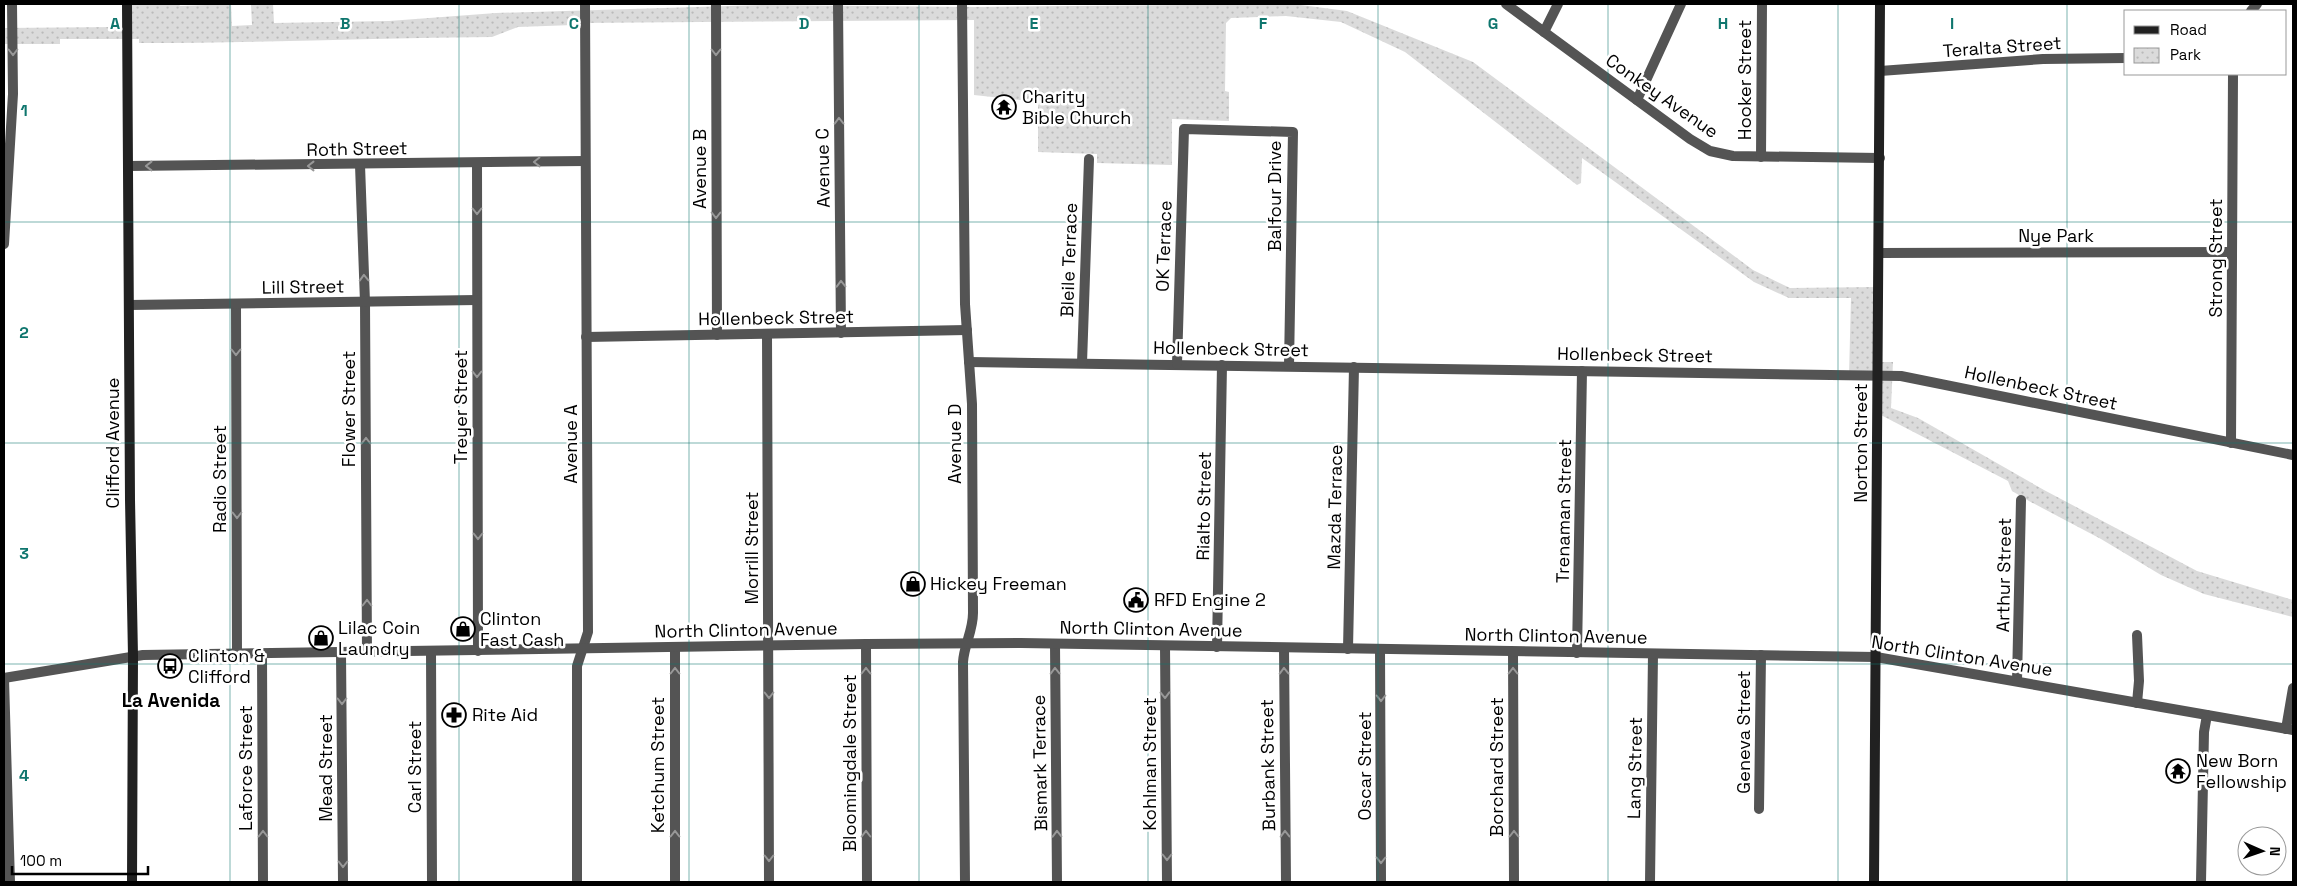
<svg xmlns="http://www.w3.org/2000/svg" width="2297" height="886" viewBox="0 0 2297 886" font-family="'Space Grotesk',sans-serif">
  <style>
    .park { fill: url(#park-dots) }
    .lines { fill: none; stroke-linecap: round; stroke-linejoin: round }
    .minor { stroke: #545454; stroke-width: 10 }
    .tertiary { stroke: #545454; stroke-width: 10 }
    .secondary { stroke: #212121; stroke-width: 10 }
    .oneway { stroke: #989898 }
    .grid { fill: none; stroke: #0f766e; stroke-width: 1; stroke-opacity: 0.55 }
    .labels { text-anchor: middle; stroke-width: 5; stroke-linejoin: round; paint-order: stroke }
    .street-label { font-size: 18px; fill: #000; stroke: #fff }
    .poi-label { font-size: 18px; fill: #000; stroke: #fff; text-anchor: start }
    .neighbourhood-label { font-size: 19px; font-weight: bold; fill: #000; stroke: #fff }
    .grid-label { font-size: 16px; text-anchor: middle; font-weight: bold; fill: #0f766e; stroke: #fff; stroke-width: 5; stroke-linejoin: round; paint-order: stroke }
  </style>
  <defs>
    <pattern id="park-dots" width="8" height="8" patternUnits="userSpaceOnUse" patternTransform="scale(1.25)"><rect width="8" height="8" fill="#dbdbdb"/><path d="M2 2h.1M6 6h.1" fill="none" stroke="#bababa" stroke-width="1.8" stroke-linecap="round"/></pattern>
  </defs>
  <rect width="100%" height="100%" fill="#fff"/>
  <!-- park -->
  <path class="park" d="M127 4H179L180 6 231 4 232 26 252 25 251 5 273 4 274 23 389 21 496 13 762 5 974 7 1293 4 1347 11 1473 62 1753 270 1790 288 1879 287 1878 362H1893L1891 408 1918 418 2044 490 2197 571 2293 600V617L2204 594 2161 575 2101 539 2029 501 2012 491 2008 481 1877 413 1878 375H1849L1851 298H1789L1754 282 1582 158 1581 183 1577 185 1405 52 1341 22 1286 16 1231 18 1226 23 1225 91 1229 92V121L1172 119V165L1097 163V154L1038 152V102L974 95V20L574 23 573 25 518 27 492 37C374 38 257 43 139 43V39H60V44H4V28L117 27V30L127 29Z"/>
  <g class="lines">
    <!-- minor -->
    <g class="minor">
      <polyline points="716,4 717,335"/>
      <polyline points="838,4 841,333"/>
      <polyline points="1506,4 1690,139 1710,151 1733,156 1880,158"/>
      <polyline points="2251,11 2257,4"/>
      <polyline points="1544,32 1558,4"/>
      <polyline points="1880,71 2043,59 2126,58"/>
      <polyline points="1637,100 1681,4"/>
      <polyline points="1761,157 1762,4"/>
      <polyline points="477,163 478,651"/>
      <polyline points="360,165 365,302 367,652"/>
      <polyline points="129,166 585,161"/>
      <polyline points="4,244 13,94 12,4"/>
      <polyline points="1880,253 2232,252"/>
      <polyline points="236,304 237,654"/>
      <polyline points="129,305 477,300"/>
      <polyline points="767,334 769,882"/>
      <polyline points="586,337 967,330"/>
      <polyline points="969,362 1901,376 2293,455"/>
      <polyline points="1082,363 1089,159"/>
      <polyline points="1177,364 1184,129 1293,132 1289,366"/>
      <polyline points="2231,443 2233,74"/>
      <polyline points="866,644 867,882"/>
      <polyline points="1055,644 1057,882"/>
      <polyline points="1165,646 1167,882"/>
      <polyline points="1217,647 1222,365"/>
      <polyline points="675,648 675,882"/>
      <polyline points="1284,648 1286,882"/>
      <polyline points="1348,649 1354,367"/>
      <polyline points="1380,649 1381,882"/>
      <polyline points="431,651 432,882"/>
      <polyline points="1513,652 1514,882"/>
      <polyline points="341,653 343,882"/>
      <polyline points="1577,653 1582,371"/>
      <polyline points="262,654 263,882"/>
      <polyline points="4,679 10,882"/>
      <polyline points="2017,681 2021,500"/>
      <polyline points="2137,703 2139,681 2137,635"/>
      <polyline points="2286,729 2293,688"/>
      <polyline points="1759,809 1761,655"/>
      <polyline points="577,882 577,666 588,632 585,4"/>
      <polyline points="1650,882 1653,654"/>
      <polyline points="2201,882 2204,732 2207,715"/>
    </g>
    <!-- tertiary -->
    <g class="tertiary">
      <path d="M962 4 965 304 972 404 973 613C973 631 964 645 963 662L965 882"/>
      <polyline points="4,678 143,655 866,644 1021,643 1876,657 2293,730"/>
    </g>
    <!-- secondary -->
    <g class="secondary">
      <polyline points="127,4 130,500 133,656 132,882"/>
      <polyline points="1874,882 1880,4"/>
    </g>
  </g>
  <!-- one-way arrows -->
  <defs><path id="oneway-chevron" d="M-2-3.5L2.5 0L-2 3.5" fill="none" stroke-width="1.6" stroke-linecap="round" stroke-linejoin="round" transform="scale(1.25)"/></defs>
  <g class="oneway">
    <use href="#oneway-chevron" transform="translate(13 52) rotate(90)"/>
    <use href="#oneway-chevron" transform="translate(716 52) rotate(90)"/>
    <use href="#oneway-chevron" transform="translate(839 121) rotate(-91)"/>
    <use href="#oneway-chevron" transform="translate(537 162) rotate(179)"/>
    <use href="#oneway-chevron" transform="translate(149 166) rotate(180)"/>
    <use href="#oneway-chevron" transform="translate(311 166) rotate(180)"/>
    <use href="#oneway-chevron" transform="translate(477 211) rotate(90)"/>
    <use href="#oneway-chevron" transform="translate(716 215) rotate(90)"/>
    <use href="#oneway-chevron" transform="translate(364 278) rotate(-92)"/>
    <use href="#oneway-chevron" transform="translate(841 284) rotate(-91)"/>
    <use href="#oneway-chevron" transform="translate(236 352) rotate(90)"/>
    <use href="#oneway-chevron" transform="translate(477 374) rotate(90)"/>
    <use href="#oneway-chevron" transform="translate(366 441) rotate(-90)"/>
    <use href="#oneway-chevron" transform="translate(237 515) rotate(90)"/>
    <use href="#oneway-chevron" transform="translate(478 536) rotate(90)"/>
    <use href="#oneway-chevron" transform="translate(367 603) rotate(-90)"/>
    <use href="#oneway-chevron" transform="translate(675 671) rotate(-90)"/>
    <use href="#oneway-chevron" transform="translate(866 671) rotate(-90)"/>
    <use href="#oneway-chevron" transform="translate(1055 671) rotate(-91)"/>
    <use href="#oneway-chevron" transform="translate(1284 671) rotate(-91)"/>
    <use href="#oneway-chevron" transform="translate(1513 671) rotate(-90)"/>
    <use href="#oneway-chevron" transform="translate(769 695) rotate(90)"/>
    <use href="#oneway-chevron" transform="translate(1165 695) rotate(89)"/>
    <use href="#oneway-chevron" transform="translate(1381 698) rotate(90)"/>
    <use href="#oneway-chevron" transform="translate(342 701) rotate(90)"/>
    <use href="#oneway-chevron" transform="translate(263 834) rotate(-90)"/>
    <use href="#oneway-chevron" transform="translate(675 834) rotate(-90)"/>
    <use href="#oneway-chevron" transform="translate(866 834) rotate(-90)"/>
    <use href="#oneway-chevron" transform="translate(1057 834) rotate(-91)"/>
    <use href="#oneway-chevron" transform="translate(1285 834) rotate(-91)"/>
    <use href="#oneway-chevron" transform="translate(1514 834) rotate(-90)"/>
    <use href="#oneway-chevron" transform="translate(1167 857) rotate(90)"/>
    <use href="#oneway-chevron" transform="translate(769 858) rotate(90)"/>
    <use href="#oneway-chevron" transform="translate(1381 860) rotate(90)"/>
    <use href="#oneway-chevron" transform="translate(343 864) rotate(90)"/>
  </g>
  <!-- grid -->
  <path class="grid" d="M230 4V882M459 4V882M689 4V882M919 4V882M1148 4V882M1378 4V882M1608 4V882M1838 4V882M2067 4V882M4 222H2293M4 443H2293M4 664H2293"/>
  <!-- icons -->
  <defs>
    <g id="temple-ring" transform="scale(1.25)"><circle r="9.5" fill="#fff" stroke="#000" stroke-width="1.5"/><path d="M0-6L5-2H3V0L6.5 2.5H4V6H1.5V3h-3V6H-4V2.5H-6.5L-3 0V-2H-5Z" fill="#000"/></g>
    <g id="shop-ring" transform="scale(1.25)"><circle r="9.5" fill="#fff" stroke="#000" stroke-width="1.5"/><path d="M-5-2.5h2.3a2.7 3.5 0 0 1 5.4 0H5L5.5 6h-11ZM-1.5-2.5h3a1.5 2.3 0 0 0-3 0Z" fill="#000"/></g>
    <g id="civic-ring" transform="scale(1.25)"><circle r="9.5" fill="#fff" stroke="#000" stroke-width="1.5"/><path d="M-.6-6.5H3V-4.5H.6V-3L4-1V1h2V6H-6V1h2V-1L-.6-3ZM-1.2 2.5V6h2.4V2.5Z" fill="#000"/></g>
    <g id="bus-ring" transform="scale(1.25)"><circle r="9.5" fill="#fff" stroke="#000" stroke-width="1.5"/><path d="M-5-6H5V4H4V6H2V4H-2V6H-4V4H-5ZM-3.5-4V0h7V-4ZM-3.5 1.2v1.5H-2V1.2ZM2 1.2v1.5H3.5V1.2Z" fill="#000"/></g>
    <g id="pharmacy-ring" transform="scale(1.25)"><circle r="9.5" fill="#fff" stroke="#000" stroke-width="1.5"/><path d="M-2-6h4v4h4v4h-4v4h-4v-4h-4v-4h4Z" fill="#000"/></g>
  </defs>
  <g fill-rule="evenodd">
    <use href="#temple-ring" x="1004" y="107"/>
    <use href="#shop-ring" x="913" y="584"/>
    <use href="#civic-ring" x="1136" y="600"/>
    <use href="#shop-ring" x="463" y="629"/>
    <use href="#shop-ring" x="321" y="638"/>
    <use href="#bus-ring" x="170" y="666"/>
    <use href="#pharmacy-ring" x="454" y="715"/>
    <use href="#temple-ring" x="2178" y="771"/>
  </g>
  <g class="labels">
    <!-- street labels -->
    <g class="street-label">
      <text transform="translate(2002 47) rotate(-4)" y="6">Teralta Street</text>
      <text transform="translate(1745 80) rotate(-90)" y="6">Hooker Street</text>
      <text transform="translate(1662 96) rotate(35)" y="6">Conkey Avenue</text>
      <text transform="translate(357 149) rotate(-1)" y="6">Roth Street</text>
      <text transform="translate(823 168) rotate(-91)" y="6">Avenue C</text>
      <text transform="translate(700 169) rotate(-90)" y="6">Avenue B</text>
      <text transform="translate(1275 196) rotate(-90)" y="6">Balfour Drive</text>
      <text x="2056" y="242">Nye Park</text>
      <text transform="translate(1164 246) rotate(-88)" y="6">OK Terrace</text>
      <text transform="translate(2216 258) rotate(-90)" y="6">Strong Street</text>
      <text transform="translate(1069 260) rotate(-88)" y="6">Bleile Terrace</text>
      <text transform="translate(303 287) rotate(-1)" y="6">Lill Street</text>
      <text transform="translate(776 318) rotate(-1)" y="6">Hollenbeck Street</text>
      <text transform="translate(1231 349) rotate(1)" y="6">Hollenbeck Street</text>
      <text transform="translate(1635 355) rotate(1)" y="6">Hollenbeck Street</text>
      <text transform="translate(2041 388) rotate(12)" y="6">Hollenbeck Street</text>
      <text transform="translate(461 407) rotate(-90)" y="6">Treyer Street</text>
      <text transform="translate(349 409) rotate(-90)" y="6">Flower Street</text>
      <text transform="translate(113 443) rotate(-90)" y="6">Clifford Avenue</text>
      <text transform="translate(1861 443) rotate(-90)" y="6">Norton Street</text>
      <text transform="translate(571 444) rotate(-90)" y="6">Avenue A</text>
      <text transform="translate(955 444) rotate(-90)" y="6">Avenue D</text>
      <text transform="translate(220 479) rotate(-90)" y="6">Radio Street</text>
      <text transform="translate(1204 506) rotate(-89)" y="6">Rialto Street</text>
      <text transform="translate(1335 507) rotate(-89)" y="6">Mazda Terrace</text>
      <text transform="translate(1564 511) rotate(-89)" y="6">Trenaman Street</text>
      <text transform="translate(752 548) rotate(-90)" y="6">Morrill Street</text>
      <text transform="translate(2004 575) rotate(-89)" y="6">Arthur Street</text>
      <text transform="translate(1151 629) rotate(1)" y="6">North Clinton Avenue</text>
      <text transform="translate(746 630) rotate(-1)" y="6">North Clinton Avenue</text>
      <text transform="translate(1556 636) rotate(1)" y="6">North Clinton Avenue</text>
      <text transform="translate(1962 656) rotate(9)" y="6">North Clinton Avenue</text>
      <text transform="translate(1744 732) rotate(-90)" y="6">Geneva Street</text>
      <text transform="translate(850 763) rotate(-90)" y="6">Bloomingdale Street</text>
      <text transform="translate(1040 763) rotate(-91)" y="6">Bismark Terrace</text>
      <text transform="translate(1150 764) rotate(-90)" y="6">Kohlman Street</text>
      <text transform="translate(658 765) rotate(-90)" y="6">Ketchum Street</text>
      <text transform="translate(1268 765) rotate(-91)" y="6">Burbank Street</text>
      <text transform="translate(1365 766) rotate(-90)" y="6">Oscar Street</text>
      <text transform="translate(415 767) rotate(-90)" y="6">Carl Street</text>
      <text transform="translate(1497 767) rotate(-90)" y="6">Borchard Street</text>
      <text transform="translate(246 768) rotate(-90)" y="6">Laforce Street</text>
      <text transform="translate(326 768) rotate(-90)" y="6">Mead Street</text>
      <text transform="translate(1635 768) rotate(-89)" y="6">Lang Street</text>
    </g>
    <!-- poi labels -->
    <g class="poi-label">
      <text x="1022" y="103">Charity<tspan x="1022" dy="21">Bible Church</tspan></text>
      <text x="930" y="590">Hickey Freeman</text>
      <text x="1154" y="606">RFD Engine 2</text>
      <text x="480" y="625">Clinton<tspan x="480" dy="21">Fast Cash</tspan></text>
      <text x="338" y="634">Lilac Coin<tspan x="338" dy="21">Laundry</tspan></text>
      <text x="188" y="662">Clinton &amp;<tspan x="188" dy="21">Clifford</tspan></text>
      <text x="472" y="721">Rite Aid</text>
      <text x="2196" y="767">New Born<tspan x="2196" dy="21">Fellowship</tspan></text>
    </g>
    <!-- neighbourhood labels -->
    <g class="neighbourhood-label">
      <text x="171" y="707">La Avenida</text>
    </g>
  </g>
  <g class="grid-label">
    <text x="115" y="29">A</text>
    <text x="345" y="29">B</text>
    <text x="574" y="29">C</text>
    <text x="804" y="29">D</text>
    <text x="1034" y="29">E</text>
    <text x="1263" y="29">F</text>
    <text x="1493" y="29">G</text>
    <text x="1723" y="29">H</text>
    <text x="1952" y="29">I</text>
    <text x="24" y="116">1</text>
    <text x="24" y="338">2</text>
    <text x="24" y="559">3</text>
    <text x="24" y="781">4</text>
  </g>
  <!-- border -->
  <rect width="2297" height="886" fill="none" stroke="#000000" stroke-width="10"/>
  <!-- legend -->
  <rect x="2124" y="10" width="162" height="65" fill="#ffffff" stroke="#999999"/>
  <rect x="2134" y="26" width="25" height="8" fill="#212121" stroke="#999999"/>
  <text x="2170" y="35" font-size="15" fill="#000000">Road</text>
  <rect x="2134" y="48" width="25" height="15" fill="url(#park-dots)" stroke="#999999"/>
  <text x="2170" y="60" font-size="15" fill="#000000">Park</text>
  <!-- north arrow -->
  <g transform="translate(2262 851) rotate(92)"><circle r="24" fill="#ffffff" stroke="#999999"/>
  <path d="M0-4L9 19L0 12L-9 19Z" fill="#000000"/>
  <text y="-8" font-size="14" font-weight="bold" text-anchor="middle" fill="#000000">N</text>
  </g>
  <!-- scale -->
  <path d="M12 866v8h136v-8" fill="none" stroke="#000000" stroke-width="2.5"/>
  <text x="20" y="866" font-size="15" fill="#000000" stroke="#ffffff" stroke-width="4" paint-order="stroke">100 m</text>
</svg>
